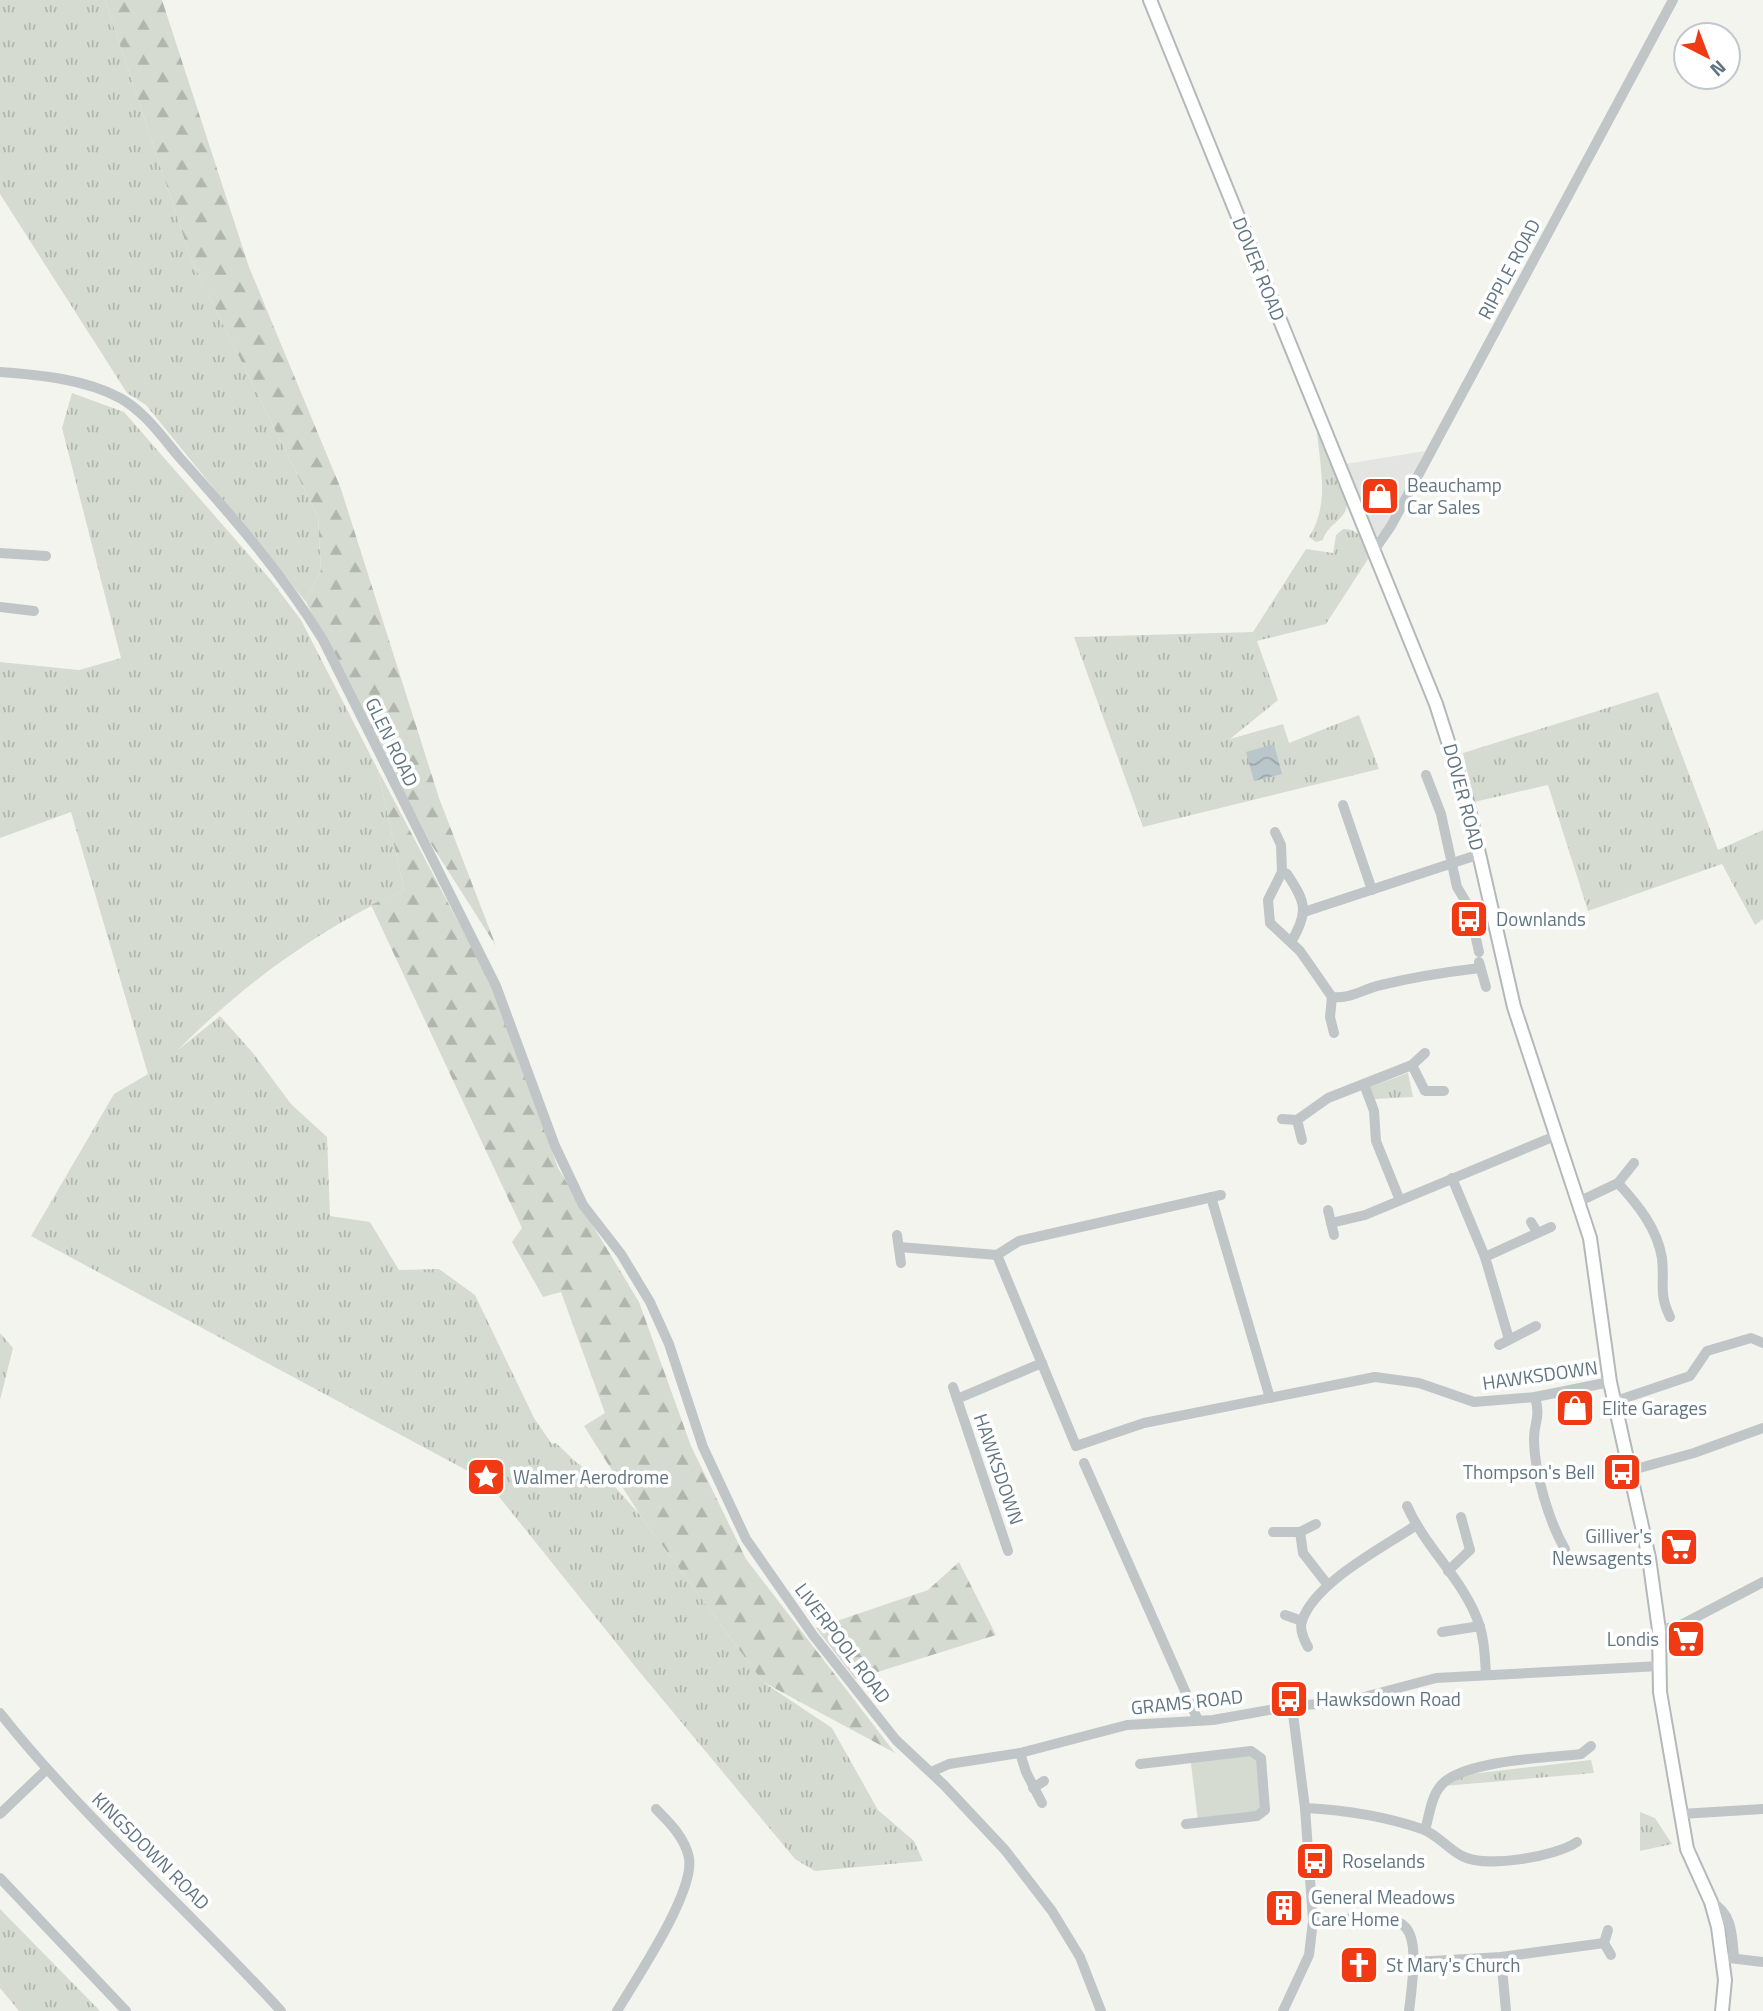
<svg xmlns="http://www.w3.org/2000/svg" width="1763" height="2011" viewBox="0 0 1763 2011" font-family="'Titillium Web',sans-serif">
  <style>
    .built { fill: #e4e5e3 }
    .grass { fill: url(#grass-tufts) }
    .forest { fill: url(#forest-firs) }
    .garden { fill: #d5dbd0 }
    .water { fill: url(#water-waves) }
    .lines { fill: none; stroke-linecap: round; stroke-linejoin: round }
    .major-casing { stroke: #b3b8bb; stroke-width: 16 }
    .minor { stroke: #c0c5c7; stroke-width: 10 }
    .major { stroke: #fff; stroke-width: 12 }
    .labels { text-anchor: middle; stroke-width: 7; stroke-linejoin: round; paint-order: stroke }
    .street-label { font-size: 19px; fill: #607582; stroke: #fff }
    .poi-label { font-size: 19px; fill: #607582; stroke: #fff; text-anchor: start }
  </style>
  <defs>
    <pattern id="grass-tufts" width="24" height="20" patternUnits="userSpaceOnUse" patternTransform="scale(1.75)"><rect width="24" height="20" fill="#d5dbd0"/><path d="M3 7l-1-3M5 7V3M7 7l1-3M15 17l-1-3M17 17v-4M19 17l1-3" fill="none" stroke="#b0b6ae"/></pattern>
    <pattern id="forest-firs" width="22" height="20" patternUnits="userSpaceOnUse" patternTransform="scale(1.75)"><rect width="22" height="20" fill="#d5dbd0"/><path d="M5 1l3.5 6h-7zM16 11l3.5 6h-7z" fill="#b0b6ae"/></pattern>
    <pattern id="water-waves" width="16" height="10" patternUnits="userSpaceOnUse" patternTransform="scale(1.75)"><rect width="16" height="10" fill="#b9c7cb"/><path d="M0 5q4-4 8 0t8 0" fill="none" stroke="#9aa6aa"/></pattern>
  </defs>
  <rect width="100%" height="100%" fill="#f4f4ef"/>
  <!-- built -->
  <polygon class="built" points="1425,451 1388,525 1376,537 1345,464"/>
  <!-- grass -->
  <g class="grass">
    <polygon points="0,0 105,0 191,259 318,517 321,570 306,602 146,405 127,393 0,194"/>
    <path d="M72 393 124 412 270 579 301 620 378 770 404 890C320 928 242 985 178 1050L220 1016 253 1053 291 1104 327 1137 330 1216 370 1222 399 1270 439 1269 475 1295 534 1418 552 1444 556 1443 577 1463 616 1488 640 1515 763 1682 832 1728 878 1810 914 1841 923 1861 815 1871 795 1859 638 1670 488 1483 495 1479 489 1468 479 1477 31 1236 114 1094 148 1074 71 812 0 838V662L79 670 121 658 62 428Z"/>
    <path d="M1317 432 1347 505C1345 521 1327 524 1323 540L1316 542 1309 537C1330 505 1320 467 1317 432Z"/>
    <path d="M1343 529C1360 528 1367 544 1368 559L1326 624 1257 641 1278 700 1230 739 1283 724 1289 743 1359 715 1379 769 1143 827 1074 637 1253 632 1306 549 1333 553 1336 535Z"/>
    <polygon points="1658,692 1718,850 1763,830 1763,919 1755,925 1722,864 1588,911 1548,785 1474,802 1463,753"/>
    <polygon points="1408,1073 1413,1097 1375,1099 1370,1087"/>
    <polygon points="0,1333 13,1348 0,1400"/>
    <polygon points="1591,1760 1594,1773 1444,1786 1462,1775"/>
    <polygon points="1640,1812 1655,1818 1672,1844 1640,1851"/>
    <polygon points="0,1909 100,2011 19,2011 0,1988"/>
  </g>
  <!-- forest -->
  <g class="forest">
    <polygon points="105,0 162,0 249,267 341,489 439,798 496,946 431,844 306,602 321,570 318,517 191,259"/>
    <polygon points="378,770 493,988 558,1168 639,1302 691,1446 746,1559 895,1753 763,1682 640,1515 584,1426 605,1413 561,1292 543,1297 512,1242 522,1228 371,905 404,890"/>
    <polygon points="959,1562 996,1635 855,1679 816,1628 928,1590"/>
  </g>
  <!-- garden -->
  <polygon class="garden" points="1256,1753 1265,1810 1198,1821 1190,1756"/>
  <!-- water -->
  <polygon class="water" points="1274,744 1282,774 1254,781 1246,752"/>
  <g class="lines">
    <!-- major casing -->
    <g class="major-casing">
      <polyline id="major" points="1150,0 1436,704 1467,801 1514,1007 1590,1238 1610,1382 1649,1558 1659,1630 1660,1692 1687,1849 1711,1902 1718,1927 1725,1980 1722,2011"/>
    </g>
    <!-- minor -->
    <g class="minor">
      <path d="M0 372C40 375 85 379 120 398 145 412 162 437 180 458 232 516 282 573 323 640L496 986 555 1146 583 1205 621 1254 650 1302 669 1344 703 1447 746 1539 813 1635 896 1740 944 1785 1005 1850 1052 1911 1080 1957 1101 2011"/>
      <polyline points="1373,552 1391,526 1673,0"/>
      <polyline points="0,553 46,556"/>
      <polyline points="0,607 34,611"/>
      <polyline points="1426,775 1441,814 1457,887 1469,907 1479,952"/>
      <polyline points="1343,805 1372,890"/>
      <polyline points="1275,832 1281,845 1282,872"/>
      <polyline points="1304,912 1480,854"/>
      <path d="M1291 942C1309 912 1306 902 1287 874L1282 872 1268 900 1270 923 1300 951 1332 997C1351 999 1363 989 1381 985 1414 977 1446 972 1480 968"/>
      <polyline points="1479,962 1486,987"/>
      <polyline points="1332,997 1330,1017 1334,1033"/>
      <polyline points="1412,1065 1425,1091 1444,1091"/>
      <polyline points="1364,1084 1374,1111 1376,1141 1399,1198"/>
      <polyline points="1282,1119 1297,1120 1328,1098 1412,1065 1425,1053"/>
      <polyline points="1297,1120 1302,1140"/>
      <polyline points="1452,1178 1485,1257 1509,1339"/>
      <path d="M1618 1183C1638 1205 1657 1228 1662 1258 1665 1284 1658 1292 1670 1317"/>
      <polyline points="1211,1197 1270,1398"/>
      <polyline points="1578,1202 1618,1183 1634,1163"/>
      <polyline points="1328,1210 1334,1235"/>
      <polyline points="1531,1222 1537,1232"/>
      <polyline points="1331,1223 1365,1215 1555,1136"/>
      <polyline points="897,1235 901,1263"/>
      <polyline points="899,1247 997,1255 1019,1241 1221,1195"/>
      <polyline points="997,1255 1076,1446 1144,1423 1375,1377 1419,1383 1474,1402 1535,1397 1610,1382"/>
      <polyline points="1485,1257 1551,1227"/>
      <polyline points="1499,1345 1536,1326"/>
      <polyline points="953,1387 1008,1551"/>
      <path d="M1535 1397C1541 1419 1534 1421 1534 1439 1534 1471 1549 1522 1565 1549"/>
      <polyline points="957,1399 1042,1363"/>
      <polyline points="1616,1401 1690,1376 1707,1351 1751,1338 1763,1343"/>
      <polyline points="1084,1463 1197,1718"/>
      <polyline points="1632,1470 1694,1453 1763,1428"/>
      <path d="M1407 1506C1426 1549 1466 1582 1480 1627 1485 1643 1485 1659 1486 1675"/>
      <polyline points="1461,1517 1470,1550"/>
      <polyline points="1273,1532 1300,1532 1316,1524"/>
      <polyline points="1300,1532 1303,1553 1327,1584"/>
      <polyline points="1448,1571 1470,1550"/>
      <polyline points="1285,1615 1302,1621"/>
      <polyline points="1659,1630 1679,1626 1763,1582"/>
      <polyline points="1442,1632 1480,1626"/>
      <path d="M1308 1647C1304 1640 1299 1630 1302 1621 1314 1583 1383 1547 1415 1526"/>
      <path d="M0 1713C85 1820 189 1910 281 2011"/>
      <polyline points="1020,1753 1026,1772 1042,1803"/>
      <polyline points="1140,1764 1251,1751 1261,1758 1265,1810 1257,1816 1186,1824"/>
      <polyline points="931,1772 949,1764 1020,1753 1127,1725 1213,1720 1292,1706 1345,1702 1436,1678 1660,1666"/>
      <polyline points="1033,1788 1044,1781"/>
      <path d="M1305 1808C1345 1810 1384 1816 1422 1829 1437 1834 1448 1849 1462 1856 1486 1869 1557 1856 1577 1842"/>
      <polyline points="0,1814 46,1770"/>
      <polyline points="1681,1814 1763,1809"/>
      <path d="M1425 1830C1429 1817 1431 1798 1439 1788 1457 1760 1549 1758 1581 1754L1591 1746"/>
      <polyline points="0,1878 126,2011"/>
      <path d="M1711 1902C1733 1914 1732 1935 1734 1958"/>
      <path d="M1313 1921C1408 1916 1423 1904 1409 2011"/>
      <polyline points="1608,1930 1604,1943 1611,1955"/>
      <polyline points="1501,1957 1506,2011"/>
      <polyline points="1729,1958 1763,1962"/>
      <polyline points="1415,1962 1501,1957 1604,1943"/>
      <path d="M617 2011C636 1979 695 1892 689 1858 685 1838 670 1823 656 1809"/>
      <polyline points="1283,2011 1309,1955 1313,1921 1305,1808 1292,1706"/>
    </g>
    <!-- major -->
    <use href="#major" class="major"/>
  </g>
  <!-- icons -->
  <defs>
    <g id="shop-square" transform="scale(2.0125)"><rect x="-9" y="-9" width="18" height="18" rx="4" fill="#ef3a14" stroke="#fff"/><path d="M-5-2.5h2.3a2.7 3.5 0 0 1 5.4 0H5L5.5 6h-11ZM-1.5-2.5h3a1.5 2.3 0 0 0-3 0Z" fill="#fff"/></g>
    <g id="bus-square" transform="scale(2.0125)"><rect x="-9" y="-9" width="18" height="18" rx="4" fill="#ef3a14" stroke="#fff"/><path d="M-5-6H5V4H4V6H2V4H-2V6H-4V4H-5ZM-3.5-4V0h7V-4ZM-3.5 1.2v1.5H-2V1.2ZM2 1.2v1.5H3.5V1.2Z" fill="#fff"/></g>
    <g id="sight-square" transform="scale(2.0125)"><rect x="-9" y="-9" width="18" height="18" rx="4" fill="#ef3a14" stroke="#fff"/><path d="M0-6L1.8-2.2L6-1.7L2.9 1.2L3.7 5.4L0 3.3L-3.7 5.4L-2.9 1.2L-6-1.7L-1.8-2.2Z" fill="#fff"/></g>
    <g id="supermarket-square" transform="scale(2.0125)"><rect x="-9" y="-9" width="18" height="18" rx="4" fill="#ef3a14" stroke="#fff"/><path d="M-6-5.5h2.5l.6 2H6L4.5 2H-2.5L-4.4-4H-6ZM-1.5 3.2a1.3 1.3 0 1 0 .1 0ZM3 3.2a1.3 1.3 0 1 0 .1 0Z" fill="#fff"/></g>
    <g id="building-square" transform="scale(2.0125)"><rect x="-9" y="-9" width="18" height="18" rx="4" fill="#ef3a14" stroke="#fff"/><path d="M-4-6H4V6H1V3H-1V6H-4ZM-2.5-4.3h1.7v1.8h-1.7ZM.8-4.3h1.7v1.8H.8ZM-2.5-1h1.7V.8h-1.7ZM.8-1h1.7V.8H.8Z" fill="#fff"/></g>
    <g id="church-square" transform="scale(2.0125)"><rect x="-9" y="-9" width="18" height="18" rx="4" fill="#ef3a14" stroke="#fff"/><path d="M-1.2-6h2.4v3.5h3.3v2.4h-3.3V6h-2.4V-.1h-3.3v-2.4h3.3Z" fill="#fff"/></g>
  </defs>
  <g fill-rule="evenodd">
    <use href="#shop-square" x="1380" y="496"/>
    <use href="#bus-square" x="1469" y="919"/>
    <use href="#shop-square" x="1575" y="1408"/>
    <use href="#bus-square" x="1622" y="1472"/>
    <use href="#sight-square" x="486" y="1477"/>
    <use href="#supermarket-square" x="1679" y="1547"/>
    <use href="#supermarket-square" x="1686" y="1639"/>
    <use href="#bus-square" x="1289" y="1699"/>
    <use href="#bus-square" x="1315" y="1861"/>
    <use href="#building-square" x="1284" y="1908"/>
    <use href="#church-square" x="1359" y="1965"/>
  </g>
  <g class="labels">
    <!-- street labels -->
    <g class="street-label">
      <text transform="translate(1259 269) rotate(68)" y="7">DOVER ROAD</text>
      <text transform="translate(1509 269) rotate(-62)" y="7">RIPPLE ROAD</text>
      <text transform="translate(392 742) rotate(64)" y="7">GLEN ROAD</text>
      <text transform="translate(1464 797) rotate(75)" y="7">DOVER ROAD</text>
      <text transform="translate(1540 1375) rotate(-8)" y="7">HAWKSDOWN</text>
      <text transform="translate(999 1469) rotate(71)" y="7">HAWKSDOWN</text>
      <text transform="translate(843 1643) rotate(53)" y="7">LIVERPOOL ROAD</text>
      <text transform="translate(1187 1702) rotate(-6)" y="7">GRAMS ROAD</text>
      <text transform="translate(151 1851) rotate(45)" y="7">KINGSDOWN ROAD</text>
    </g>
    <!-- poi labels -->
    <g class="poi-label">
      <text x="1407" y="492">Beauchamp<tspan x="1407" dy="22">Car Sales</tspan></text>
      <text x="1496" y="926">Downlands</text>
      <text x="1602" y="1415">Elite Garages</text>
      <text x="1595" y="1479" text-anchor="end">Thompson's Bell</text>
      <text x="513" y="1484">Walmer Aerodrome</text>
      <text x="1652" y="1543" text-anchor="end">Gilliver's<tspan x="1652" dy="22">Newsagents</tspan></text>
      <text x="1659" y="1646" text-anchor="end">Londis</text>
      <text x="1316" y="1706">Hawksdown Road</text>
      <text x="1342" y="1868">Roselands</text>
      <text x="1311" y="1904">General Meadows<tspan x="1311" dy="22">Care Home</tspan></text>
      <text x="1386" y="1972">St Mary's Church</text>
    </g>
  </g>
  <!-- north arrow -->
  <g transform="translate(1707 56) rotate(138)"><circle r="33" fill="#ffffff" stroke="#bfc8cd" stroke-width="2"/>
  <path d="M0-5L12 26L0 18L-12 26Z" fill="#ef3a14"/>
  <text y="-10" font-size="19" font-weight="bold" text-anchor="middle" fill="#607582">N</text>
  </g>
</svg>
